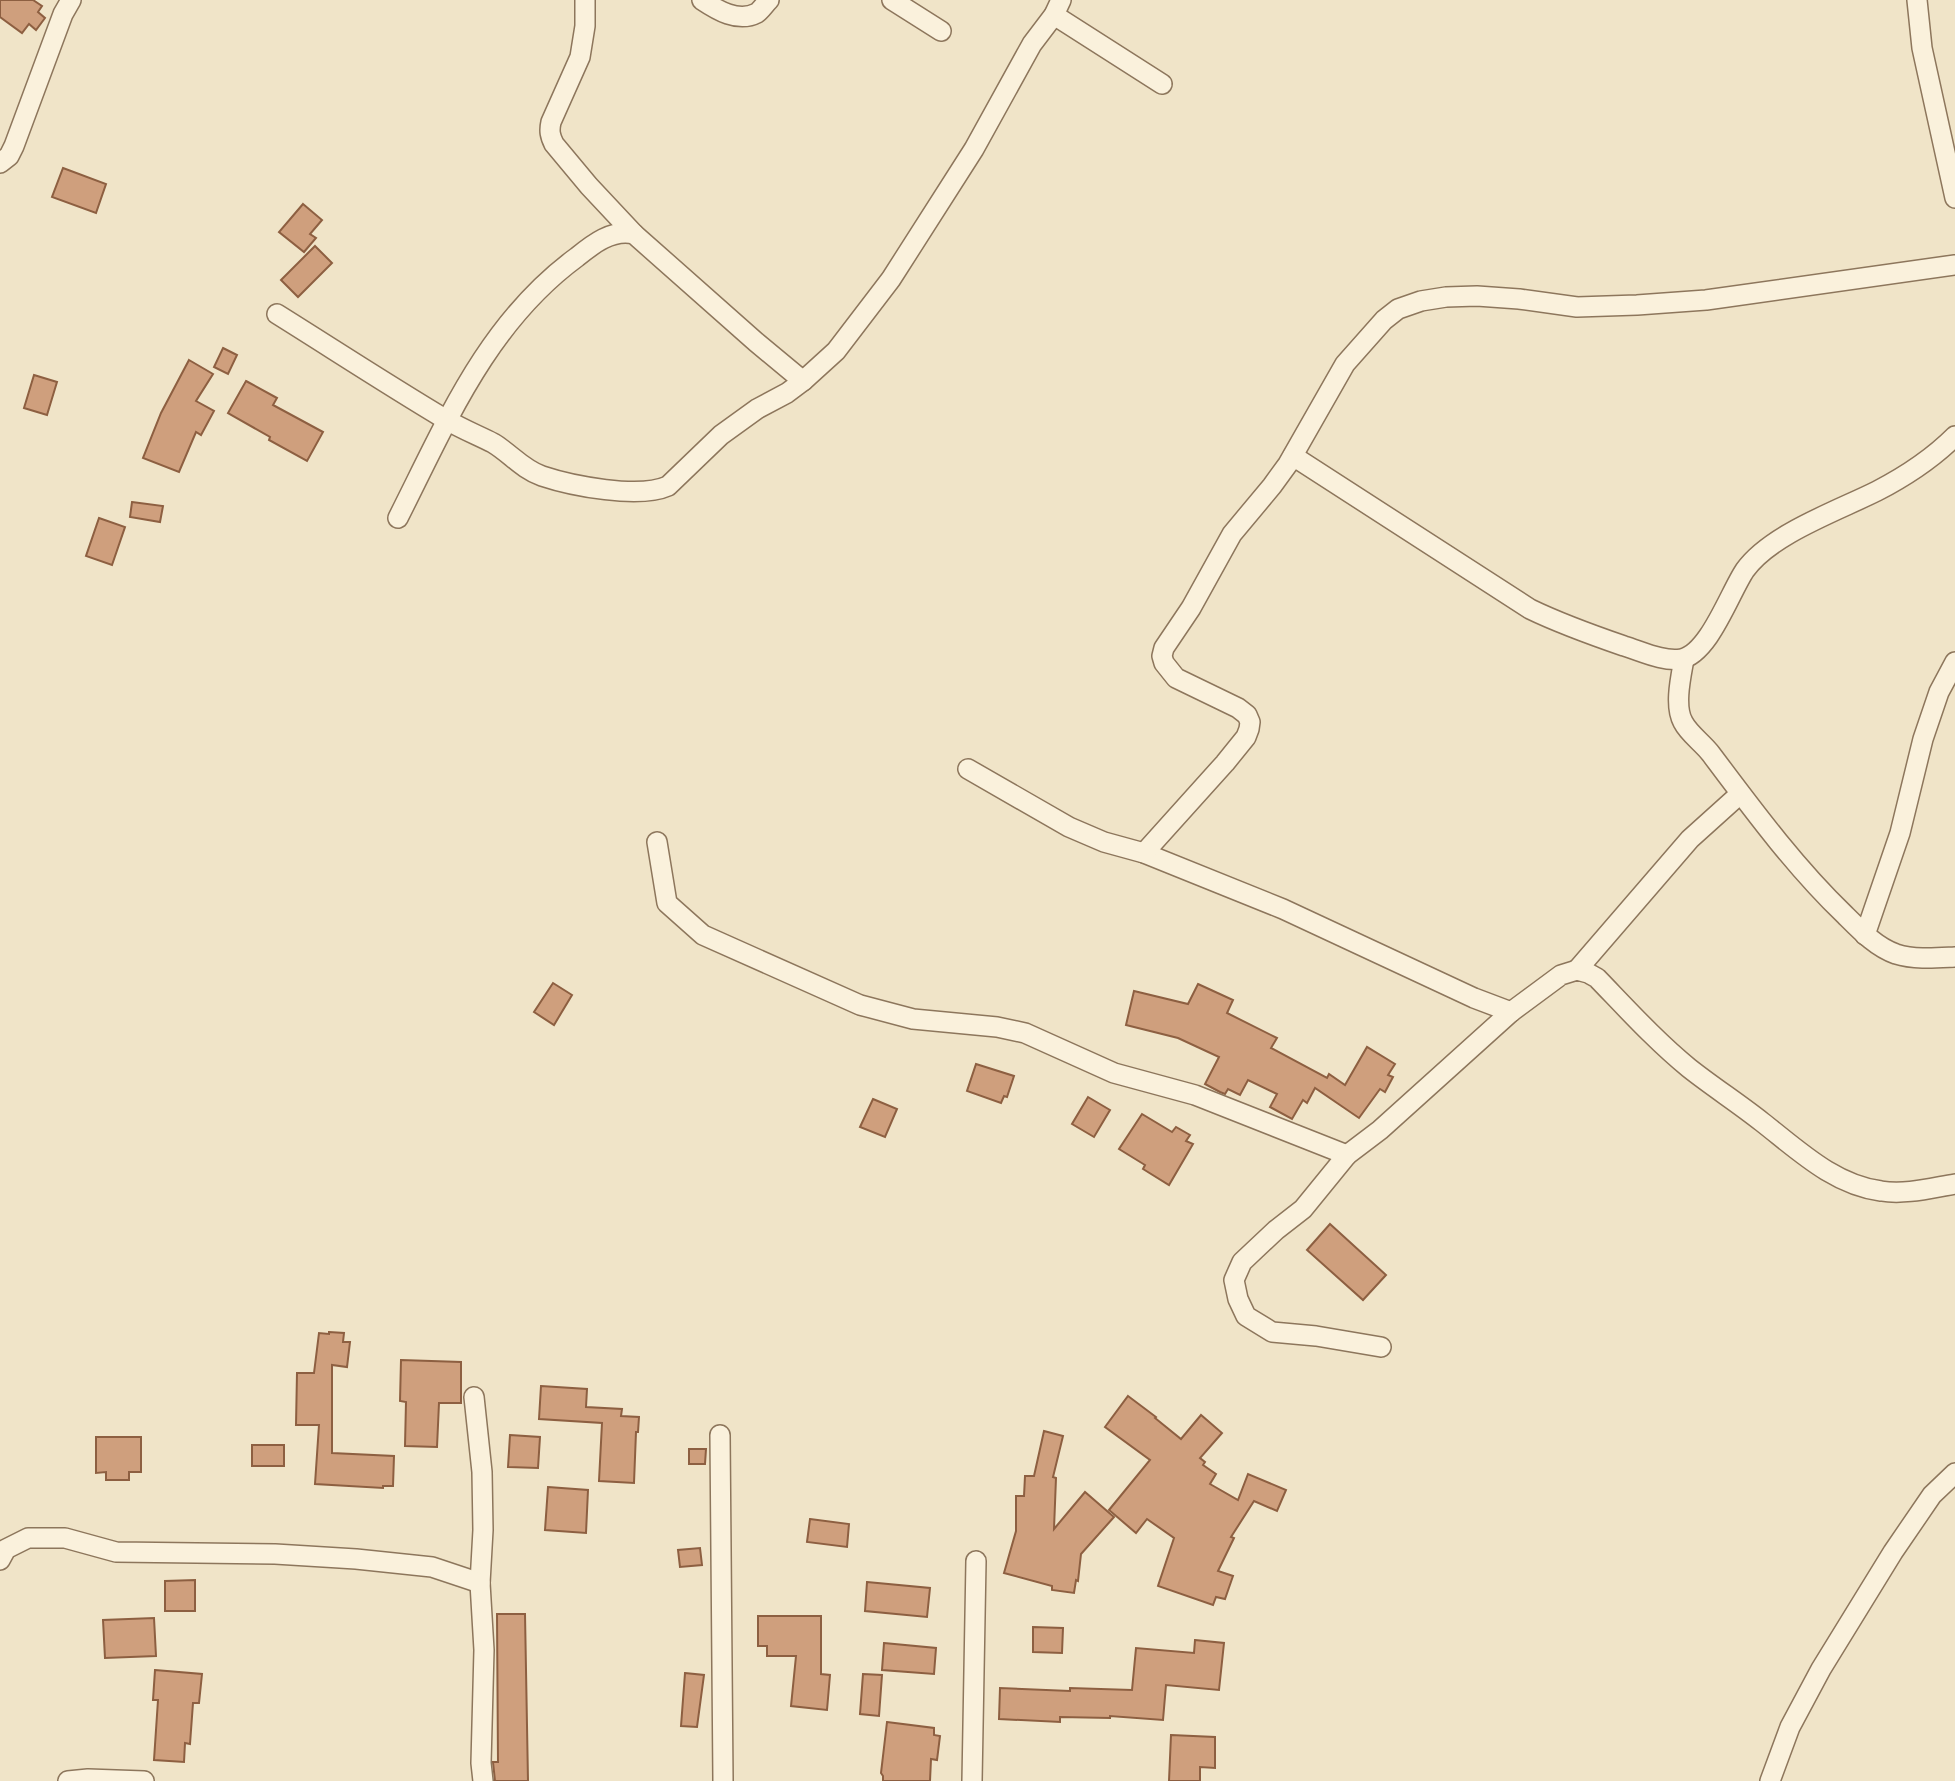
<svg xmlns="http://www.w3.org/2000/svg" width="1955" height="1781" viewBox="0 0 1955 1781" font-family="'Source Serif 4',serif">
  <style>
    .building { fill: #cf9f7d; stroke: #8d5f41; stroke-width: 2 }
    .lines { fill: none; stroke-linecap: round; stroke-linejoin: round }
    .minor-casing { stroke: #8d765c; stroke-width: 22 }
    .minor { stroke: #faf1dc; stroke-width: 19 }
  </style>
  <rect width="100%" height="100%" fill="#f0e4c8"/>
  <!-- building -->
  <g class="building">
    <polygon points="0,0 33,0 42,6 38,12 45,18 36,30 29,24 22,33 0,17"/>
    <polygon points="63,168 106,184 96,213 52,197"/>
    <polygon points="303,204 322,220 310,234 316,238 304,252 279,232"/>
    <polygon points="315,246 332,263 298,297 281,280"/>
    <polygon points="223,348 237,355 228,374 214,367"/>
    <polygon points="189,360 213,374 196,401 214,411 201,435 196,432 179,472 143,458 161,413"/>
    <polygon points="34,375 57,382 47,415 24,408"/>
    <polygon points="246,381 277,398 273,405 323,432 307,461 269,440 270,437 228,413"/>
    <polygon points="132,502 163,506 160,522 130,517"/>
    <polygon points="99,518 125,527 112,565 86,556"/>
    <polygon points="553,983 572,995 554,1025 534,1012"/>
    <polygon points="1198,984 1233,1000 1227,1013 1277,1038 1271,1048 1327,1078 1329,1074 1345,1085 1367,1047 1395,1064 1388,1075 1393,1077 1385,1092 1380,1089 1359,1118 1315,1088 1307,1103 1303,1100 1292,1119 1270,1107 1277,1094 1248,1080 1240,1095 1228,1089 1225,1094 1220,1092 1205,1084 1219,1057 1178,1038 1126,1025 1134,991 1188,1004"/>
    <polygon points="976,1064 1014,1076 1007,1097 1004,1096 1001,1103 967,1091"/>
    <polygon points="1088,1097 1110,1110 1094,1137 1072,1124"/>
    <polygon points="873,1099 897,1109 885,1137 860,1127"/>
    <polygon points="1142,1114 1172,1132 1176,1127 1190,1135 1186,1141 1193,1144 1169,1185 1143,1169 1145,1165 1119,1149"/>
    <polygon points="1330,1224 1386,1275 1363,1300 1307,1250"/>
    <polygon points="329,1332 344,1333 343,1342 350,1342 347,1367 332,1365 332,1453 394,1456 393,1486 383,1486 383,1488 315,1484 319,1425 296,1425 297,1373 314,1373 319,1333 329,1334"/>
    <polygon points="401,1360 461,1362 461,1403 439,1403 437,1447 405,1446 406,1402 400,1401"/>
    <polygon points="541,1386 587,1389 586,1407 622,1409 621,1416 639,1417 638,1432 636,1432 634,1483 599,1481 602,1423 539,1419"/>
    <polygon points="1128,1396 1156,1417 1155,1418 1181,1439 1201,1415 1222,1433 1200,1458 1205,1462 1203,1465 1216,1474 1210,1484 1238,1500 1248,1474 1286,1490 1277,1511 1254,1501 1231,1537 1234,1538 1218,1571 1233,1576 1225,1599 1216,1597 1213,1605 1158,1586 1174,1538 1147,1519 1136,1533 1109,1510 1150,1460 1105,1427"/>
    <polygon points="1044,1431 1063,1436 1053,1477 1056,1478 1054,1529 1085,1492 1114,1517 1081,1554 1078,1581 1076,1580 1074,1593 1052,1590 1052,1586 1004,1573 1016,1531 1016,1496 1024,1496 1025,1476 1034,1476"/>
    <polygon points="510,1435 540,1437 538,1468 508,1467"/>
    <polygon points="96,1437 141,1437 141,1472 129,1472 129,1480 106,1480 106,1472 96,1473"/>
    <rect x="252" y="1445" width="32" height="21"/>
    <polygon points="689,1449 706,1449 705,1464 689,1464"/>
    <polygon points="548,1487 588,1490 586,1533 545,1530"/>
    <polygon points="810,1519 849,1524 847,1547 807,1542"/>
    <polygon points="700,1548 702,1565 680,1567 678,1550"/>
    <polygon points="195,1580 195,1611 165,1611 165,1581"/>
    <polygon points="867,1582 930,1588 927,1617 865,1611"/>
    <polygon points="497,1614 525,1614 528,1781 495,1781 493,1762 498,1762"/>
    <polygon points="758,1616 821,1616 821,1674 830,1675 827,1710 791,1706 796,1656 767,1656 767,1646 758,1646"/>
    <polygon points="154,1618 156,1656 105,1658 103,1620"/>
    <polygon points="1033,1627 1063,1628 1062,1653 1033,1652"/>
    <polygon points="1195,1640 1224,1643 1219,1690 1166,1685 1163,1720 1110,1716 1110,1718 1060,1717 1060,1722 999,1719 1000,1688 1070,1691 1070,1688 1132,1690 1136,1648 1194,1653"/>
    <polygon points="884,1643 936,1648 934,1674 882,1670"/>
    <polygon points="155,1670 202,1674 199,1703 193,1703 190,1744 185,1743 184,1762 154,1760 158,1700 153,1700"/>
    <polygon points="685,1673 704,1675 697,1727 681,1726"/>
    <polygon points="863,1674 882,1675 879,1716 860,1714"/>
    <polygon points="887,1722 934,1728 934,1735 940,1736 937,1760 931,1759 930,1781 883,1781 883,1776 881,1773"/>
    <polygon points="1171,1735 1215,1737 1215,1768 1200,1767 1200,1781 1169,1781"/>
  </g>
  <g class="lines">
    <!-- minor casing -->
    <g class="minor-casing">
      <g id="minor">
        <path d="M585 0V26L580 57 551 122C549 131 550 136 554 144L589 186 634 234"/>
        <path d="M702 0C717 10 738 23 757 13 761 10 765 4 769 0"/>
        <polyline points="892,0 941,31"/>
        <polyline points="1917,0 1922,48 1955,198"/>
        <polyline points="1054,15 1162,84"/>
        <polyline points="0,163 9,156 14,146 63,14 71,0"/>
        <path d="M277 314C333 349 388 385 445 419 460 428 477 435 493 443 510 453 522 469 542 476 572 486 639 499 668 486L721 435 757 409 787 393 803 381 836 351 891 279 974 149 1032 44 1054 15 1061 0"/>
        <path d="M1293 456 1530 609C1561 624 1592 635 1624 646 1641 651 1663 662 1681 659 1709 654 1730 592 1745 570 1771 534 1837 511 1877 491 1904 477 1933 458 1955 436"/>
        <path d="M398 518C447 421 487 323 577 257 593 244 612 229 634 234L756 342 803 381"/>
        <path d="M1684 659C1681 676 1674 706 1683 722 1689 734 1703 743 1711 754 1753 810 1795 867 1845 915 1860 930 1876 947 1896 954 1915 960 1936 958 1955 957"/>
        <polyline points="968,769 1069,827 1104,842 1144,853 1283,909 1474,998 1511,1012"/>
        <polyline points="657,842 667,903 703,935 860,1005 913,1019 997,1027 1025,1033 1114,1073 1195,1095 1347,1155"/>
        <polyline points="1144,853 1225,763 1246,737 1249,729 1250,722 1247,715 1238,708 1176,678 1164,663 1162,656 1164,648 1191,608 1232,534 1272,486 1288,464 1345,364 1384,320 1398,309 1421,301 1446,297 1477,296 1519,299 1577,307 1637,305 1706,300 1955,265"/>
        <polyline points="1865,935 1900,833 1923,739 1939,692 1955,662"/>
        <polyline points="1577,970 1690,839 1740,794"/>
        <path d="M1381 1347 1316 1336 1272 1332 1246 1316 1238 1299 1234 1280 1242 1262 1276 1230 1303 1209 1347 1155 1380 1130 1511 1012 1561 975 1577 970 1588 973 1597 978C1627 1009 1656 1041 1689 1068 1713 1087 1738 1103 1762 1122 1798 1150 1834 1185 1881 1191 1905 1195 1931 1188 1955 1184"/>
        <polyline points="474,1397 482,1472 483,1530 480,1583 484,1650 481,1763 483,1781"/>
        <polyline points="720,1435 723,1781"/>
        <polyline points="0,1560 6,1549 28,1538 65,1538 116,1552 275,1554 356,1559 432,1567 480,1583"/>
        <polyline points="68,1781 88,1779 144,1781"/>
        <polyline points="972,1781 976,1561"/>
        <polyline points="1770,1781 1790,1727 1821,1669 1893,1552 1932,1495 1955,1473"/>
      </g>
    </g>
    <!-- minor -->
    <use href="#minor" class="minor"/>
  </g>
</svg>
